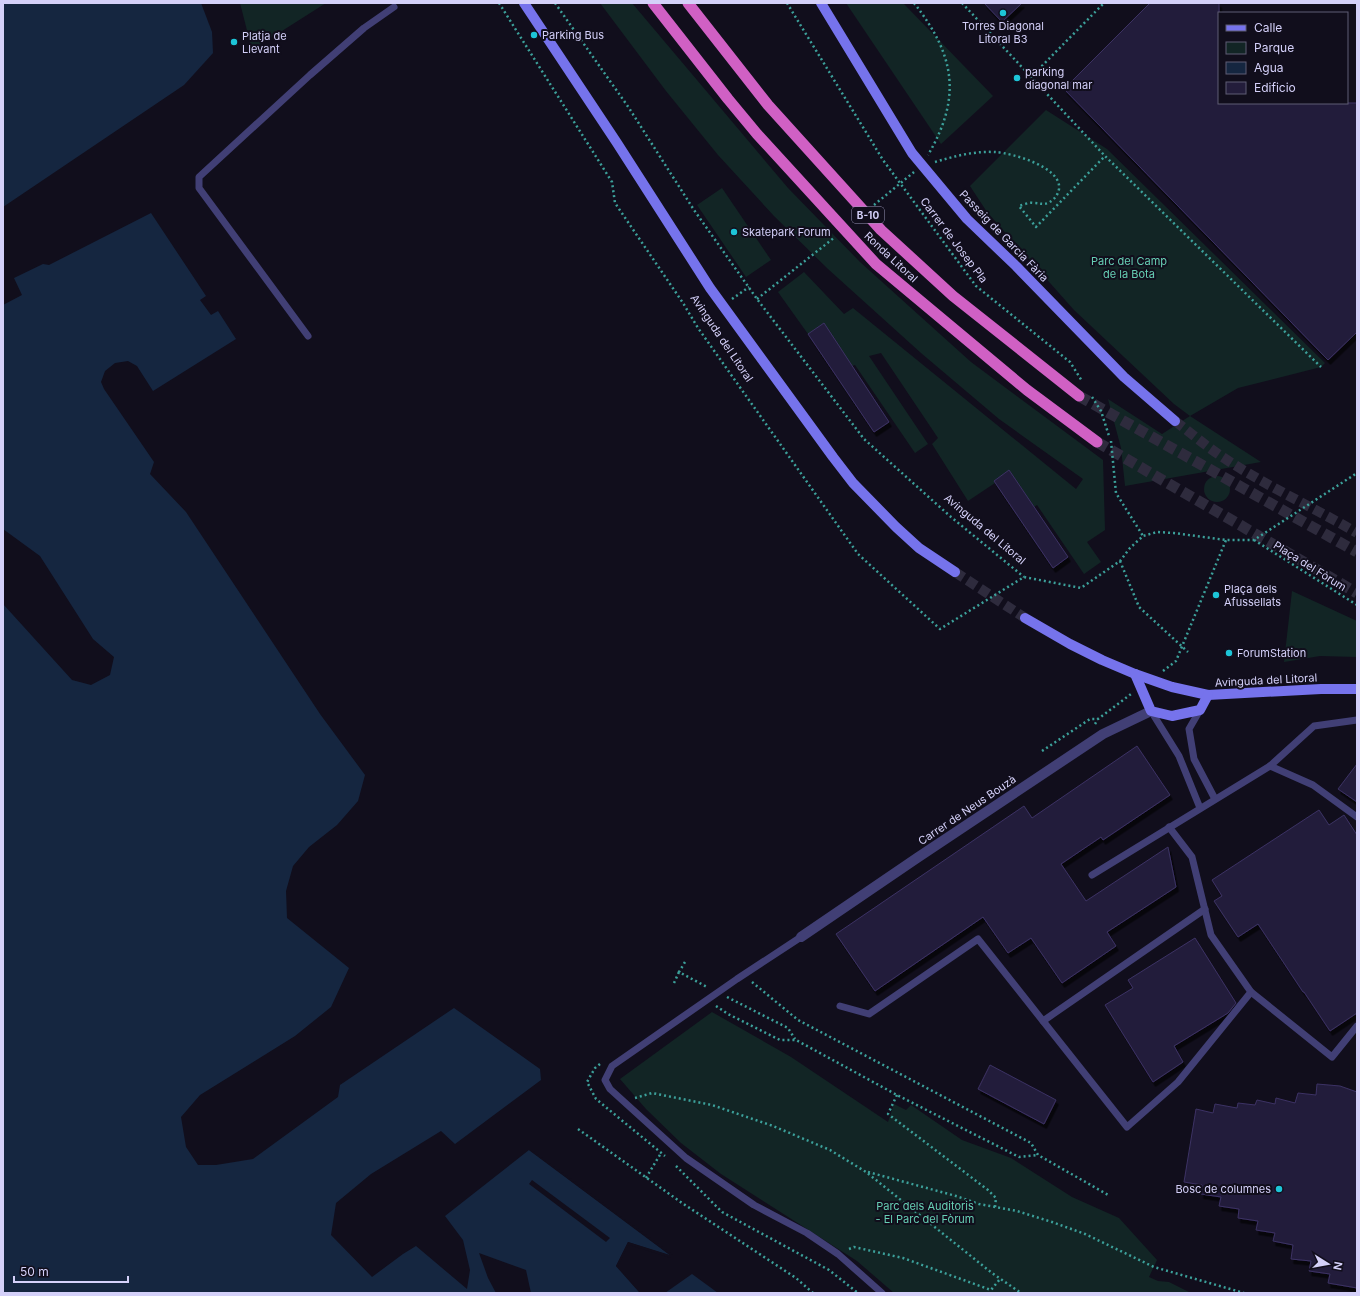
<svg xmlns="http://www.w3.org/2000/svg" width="1360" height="1296" viewBox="0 0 1360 1296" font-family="Inter,sans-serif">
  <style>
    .green { fill: #122525 }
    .water { fill: #152640 }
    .pier { fill: #110e1c }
    .building { fill: #231d3b; stroke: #3c3264; filter: url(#shadow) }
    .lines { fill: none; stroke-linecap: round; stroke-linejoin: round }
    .secondary-tunnel { stroke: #2e2b3d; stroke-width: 10; stroke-dasharray: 10 5; stroke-linecap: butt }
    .trunk-tunnel { stroke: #2e2b3d; stroke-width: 11; stroke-dasharray: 11 5.5; stroke-linecap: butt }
    .path { stroke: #3ca09a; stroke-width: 2.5; stroke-dasharray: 2 3; stroke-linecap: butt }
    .service { stroke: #413f75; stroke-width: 7 }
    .minor { stroke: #413f75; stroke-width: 10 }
    .secondary { stroke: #7673ec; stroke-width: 10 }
    .trunk { stroke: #d060c4; stroke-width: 11 }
    .poi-dot { fill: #1dc5d8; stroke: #110e1c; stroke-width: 1.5 }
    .labels { text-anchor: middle; stroke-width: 4; stroke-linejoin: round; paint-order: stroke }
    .shield { fill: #110e1c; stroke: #9a96b7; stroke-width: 1 }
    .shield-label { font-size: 10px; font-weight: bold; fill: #d4d0f9 }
    .poi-label { font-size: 11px; fill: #d4d0f9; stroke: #110e1c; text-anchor: start }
    .street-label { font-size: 11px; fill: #d4d0f9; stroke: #110e1c }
    .park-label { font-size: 11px; fill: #66ceb4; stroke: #110e1c }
  </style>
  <defs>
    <filter id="shadow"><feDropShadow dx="2.5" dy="4.5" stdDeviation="0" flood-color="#0009"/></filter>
  </defs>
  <rect width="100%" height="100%" fill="#110e1c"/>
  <!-- green -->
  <g class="green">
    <polygon points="240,3 326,3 252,50"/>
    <polygon points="600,3 632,3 788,188 860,262 971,362 1103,460 1105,530 1087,542 1101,562 1084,574 1037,505 1034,507 1009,471 994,481 995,483 968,501 932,444 938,438 881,353 869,356 928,444 915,453 855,365 852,366 823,324 808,334 778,292 804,272 844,314 853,308 1076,489 1083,479 999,419 921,353 828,269 774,216 718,155 666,91"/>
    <polygon points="846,3 903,3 993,96 941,144"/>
    <polygon points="1046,110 1107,149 1325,363 1321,367 1238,388 1190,416 1261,462 1125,486 1121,448 1108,399 1162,434 1190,416 1174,404 1074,310 987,212 970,186"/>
    <polygon points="722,188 771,260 746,277 697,205"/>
    <circle cx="1217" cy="489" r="13"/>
    <polygon points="1292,591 1357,621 1357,657 1320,656 1284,662"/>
    <polygon points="712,1012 791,1057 888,1122 894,1104 906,1110 911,1105 962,1140 1011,1158 1072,1197 1119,1218 1157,1260 1149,1277 1158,1281 1169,1282 1191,1293 894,1293 857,1261 721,1174 681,1143 646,1109 620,1079"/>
  </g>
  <!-- water -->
  <g class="water">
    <polygon points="3,3 201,3 212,32 213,53 184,85 3,207"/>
    <polygon points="151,213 206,296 200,300 211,315 218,311 236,339 153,391 137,366 128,361 115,363 105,371 101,382 104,389 154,462 150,474 186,512 320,714 365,775 358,801 337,825 309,847 293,866 286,891 287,918 349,968 331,1007 295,1036 200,1095 181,1117 186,1147 198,1165 216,1165 253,1159 338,1097 340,1085 454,1008 540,1069 541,1080 455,1144 441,1131 371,1174 336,1203 331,1235 372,1277 403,1254 416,1246 467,1289 470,1270 463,1240 445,1216 529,1150 671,1256 628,1242 616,1266 640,1293 531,1293 526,1270 479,1253 488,1278 496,1293 3,1293 3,604 72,680 91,685 110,675 114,657 93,639 40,556 3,529 3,305 22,295 14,278 43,264 49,265"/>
    <polygon points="692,1274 718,1293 665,1293"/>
  </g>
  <!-- pier -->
  <g class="pier">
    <polygon points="531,1149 673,1255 673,1257 671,1258 629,1245 618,1266 642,1293 640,1293 616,1266 628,1242 670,1255 529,1150"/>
    <polygon points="532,1180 610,1238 606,1242 529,1184"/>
  </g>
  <!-- building -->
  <g class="building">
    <polygon points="984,3 1022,3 1002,22"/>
    <polygon points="1150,3 1219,3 1219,103 1357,103 1357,332 1328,360 1064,89"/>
    <polygon points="824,323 889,422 874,432 808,334"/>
    <polygon points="1009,470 1068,557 1053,568 994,481"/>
    <polygon points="1137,746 1170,795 1103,840 1101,837 1061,864 1086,901 1168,847 1176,887 1107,932 1116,946 1062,983 1031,938 1008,953 983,917 875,991 836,934 1024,806 1032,818"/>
    <polygon points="1357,764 1357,802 1338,789"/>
    <polygon points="1319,810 1329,825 1344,815 1357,835 1357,1013 1330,1031 1304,992 1303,992 1258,924 1238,937 1214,901 1222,896 1212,880"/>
    <polygon points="1195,938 1236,1003 1228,1013 1174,1046 1183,1062 1153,1082 1105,1005 1133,988 1128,980"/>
    <polygon points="990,1065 1056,1100 1044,1124 978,1089"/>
    <polygon points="1317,1084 1340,1086 1357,1092 1357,1288 1328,1283 1330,1274 1309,1271 1311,1261 1291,1259 1293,1245 1273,1241 1275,1233 1256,1230 1258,1221 1238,1218 1239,1209 1219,1206 1221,1197 1201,1194 1202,1185 1184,1182 1196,1109 1213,1113 1215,1104 1237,1108 1238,1103 1255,1105 1257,1100 1275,1104 1276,1098 1295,1103 1298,1093 1316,1095"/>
  </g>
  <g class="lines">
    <!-- secondary-tunnel -->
    <g class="secondary-tunnel">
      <path d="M1175 421C1191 433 1207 447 1224 458 1266 486 1313 507 1357 533"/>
      <polyline points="955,572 1025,618"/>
    </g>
    <!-- trunk-tunnel -->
    <g class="trunk-tunnel">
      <polyline points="1079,396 1357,552"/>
      <polyline points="1097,442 1357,593"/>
    </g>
    <!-- path -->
    <g class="path">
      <polyline points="499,3 612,182 615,203 683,303 698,328 858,554 940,629 1024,577 1081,588 1120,561 1130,548 1143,536 1157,532 1174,533 1226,540 1254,540 1357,473"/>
      <polyline points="555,3 629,108 694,210 757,299 864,439 951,517 1024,577"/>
      <polyline points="787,3 883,160 976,286 1070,362 1082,381"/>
      <path d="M914 3C955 55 962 97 928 155"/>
      <polyline points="962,3 1105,156"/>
      <polyline points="1031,77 1104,3"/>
      <path d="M935 162C955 156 974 151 995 152 1012 153 1062 167 1059 189 1058 195 1054 200 1048 203 1043 205 1039 203 1033 203 1029 202 1023 205 1019 206L1036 227 1105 156 1321 367"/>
      <polyline points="874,205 914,172"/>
      <polyline points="732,299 749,287"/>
      <polyline points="757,299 835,237"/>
      <polyline points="1092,397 1101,411 1109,436"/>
      <polyline points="1111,441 1116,493 1143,536"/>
      <polyline points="1254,540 1357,605"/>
      <polyline points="1120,561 1139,607 1188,652"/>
      <polyline points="1163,671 1176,661 1226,540"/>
      <polyline points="1095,724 1098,719 1131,694"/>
      <polyline points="1042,751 1090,719 1098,719"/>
      <polyline points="685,962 679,972 707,987"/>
      <polyline points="752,982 798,1020 1031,1143 1038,1155 1110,1196"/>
      <polyline points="674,983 679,972"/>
      <polyline points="727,997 788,1028 795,1039"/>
      <polyline points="716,1006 728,1014 780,1040 796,1040 897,1095 1019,1157 1038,1155"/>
      <polyline points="600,1064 595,1068 587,1082 596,1099 665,1156"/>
      <polyline points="897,1095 888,1114 988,1190 996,1198 995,1207"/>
      <polyline points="635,1098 652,1093 712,1105 773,1126 830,1150 866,1172 992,1273 1021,1293"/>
      <polyline points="578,1129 682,1203 796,1278 813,1293"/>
      <polyline points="676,1166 722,1212 829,1270 858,1293"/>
      <polyline points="868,1172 956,1196 979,1204 1017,1211 1052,1222 1085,1234 1154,1267 1244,1293"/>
      <polyline points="646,1178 661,1153"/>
      <polyline points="849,1249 854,1247 903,1258 991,1290 1000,1279"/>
    </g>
    <!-- service -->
    <g class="service">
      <polyline points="308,336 199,188 199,177 310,75 364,28 394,7"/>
      <polyline points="1200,710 1189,729 1194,759 1215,799"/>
      <polyline points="1151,711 1179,756 1200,808"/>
      <polyline points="1270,766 1313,785 1357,817"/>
      <polyline points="1169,827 1192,857 1211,935 1251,992 1332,1057 1357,1026"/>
      <polyline points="1092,875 1270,766 1314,726 1357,720"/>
      <polyline points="801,937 737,979 612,1066 605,1080 610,1089 686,1158 754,1205 807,1233 838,1254 882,1293"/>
      <polyline points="840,1006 869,1014 978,939 1127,1127 1178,1082 1251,992"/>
      <polyline points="1043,1021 1205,909"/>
    </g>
    <!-- minor -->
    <polyline class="minor" points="801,937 917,858 1103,734 1151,711"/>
    <!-- secondary -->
    <g class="secondary">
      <polyline points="524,3 617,143 710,288 833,457 853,483 896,527 919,548 955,572"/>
      <polyline points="821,3 912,153 967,219 1016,266 1124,377 1175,421"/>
      <polyline points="1025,618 1070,644 1102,660 1135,674 1172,687 1208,695 1321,689 1357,689"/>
      <polyline points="1135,674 1151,711 1172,716 1200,710 1208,695"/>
    </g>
    <!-- trunk -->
    <g class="trunk">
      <polyline points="653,3 728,99 757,134 876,264 1027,390 1097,442"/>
      <polyline points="688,3 768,105 881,230 953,296 1079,396"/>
    </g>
  </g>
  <!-- markers -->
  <g class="poi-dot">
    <circle cx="1003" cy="13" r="4"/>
    <circle cx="534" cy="35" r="4"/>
    <circle cx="234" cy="42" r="4"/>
    <circle cx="1017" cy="78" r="4"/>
    <circle cx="734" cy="232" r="4"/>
    <circle cx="1216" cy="595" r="4"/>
    <circle cx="1229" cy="653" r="4"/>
    <circle cx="1279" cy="1189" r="4"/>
  </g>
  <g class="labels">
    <!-- shield labels -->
    <rect class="shield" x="852" y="207" width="32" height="16" rx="3"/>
    <g class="shield-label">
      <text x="868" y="219">B-10</text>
    </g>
    <!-- poi labels -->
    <g class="poi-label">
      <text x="1003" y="30" text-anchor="middle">Torres Diagonal<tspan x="1003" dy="13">Litoral B3</tspan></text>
      <text x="542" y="39">Parking Bus</text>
      <text x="242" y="40">Platja de<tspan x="242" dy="13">Llevant</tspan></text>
      <text x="1025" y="76">parking<tspan x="1025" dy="13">diagonal mar</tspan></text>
      <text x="742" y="236">Skatepark Forum</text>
      <text x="1224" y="593">Plaça dels<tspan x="1224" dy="13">Afussellats</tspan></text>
      <text x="1237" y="657">ForumStation</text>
      <text x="1271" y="1193" text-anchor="end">Bosc de columnes</text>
    </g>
    <!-- street labels -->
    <g class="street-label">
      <text transform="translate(1004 236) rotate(46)" y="4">Passeig de Garcia Fària</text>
      <text transform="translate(954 240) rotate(53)" y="4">Carrer de Josep Pla</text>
      <text transform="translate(891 257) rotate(43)" y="4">Ronda Litoral</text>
      <text transform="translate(722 338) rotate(56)" y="4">Avinguda del Litoral</text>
      <text transform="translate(985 529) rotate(40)" y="4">Avinguda del Litoral</text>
      <text transform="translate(1310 566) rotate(32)" y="4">Plaça del Fòrum</text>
      <text transform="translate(1266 680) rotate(-3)" y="4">Avinguda del Litoral</text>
      <text transform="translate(967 810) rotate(-34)" y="4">Carrer de Neus Bouzà</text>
    </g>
    <!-- park labels -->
    <g class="park-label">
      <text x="1129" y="265">Parc del Camp<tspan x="1129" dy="13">de la Bota</tspan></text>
      <text x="925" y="1210">Parc dels Auditoris<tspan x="925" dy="13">- El Parc del Fòrum</tspan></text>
    </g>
  </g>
  <!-- border -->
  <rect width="1360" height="1296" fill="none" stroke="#d4d0f9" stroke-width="8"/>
  <!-- legend -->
  <rect x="1218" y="12" width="130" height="92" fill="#110e1c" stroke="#5f5c74"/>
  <rect x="1226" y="25" width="20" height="6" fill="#7673ec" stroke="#5f5c74"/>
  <text x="1254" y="32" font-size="12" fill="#d4d0f9">Calle</text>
  <rect x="1226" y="42" width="20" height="12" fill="#122525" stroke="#5f5c74"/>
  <text x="1254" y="52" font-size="12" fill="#d4d0f9">Parque</text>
  <rect x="1226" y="62" width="20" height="12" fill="#152640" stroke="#5f5c74"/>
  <text x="1254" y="72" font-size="12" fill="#d4d0f9">Agua</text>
  <rect x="1226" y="82" width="20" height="12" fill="#231d3b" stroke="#5f5c74"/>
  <text x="1254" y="92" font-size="12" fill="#d4d0f9">Edificio</text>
  <!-- north arrow -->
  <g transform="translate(1328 1264) rotate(101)" stroke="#110e1c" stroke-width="3" paint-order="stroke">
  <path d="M0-3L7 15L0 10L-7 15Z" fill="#d4d0f9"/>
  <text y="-6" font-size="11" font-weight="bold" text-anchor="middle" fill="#d4d0f9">N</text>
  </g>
  <!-- scale -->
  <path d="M14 1276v6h114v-6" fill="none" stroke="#d4d0f9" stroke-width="2"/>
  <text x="20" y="1276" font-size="12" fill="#d4d0f9" stroke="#110e1c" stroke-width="3" paint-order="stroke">50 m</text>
</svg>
